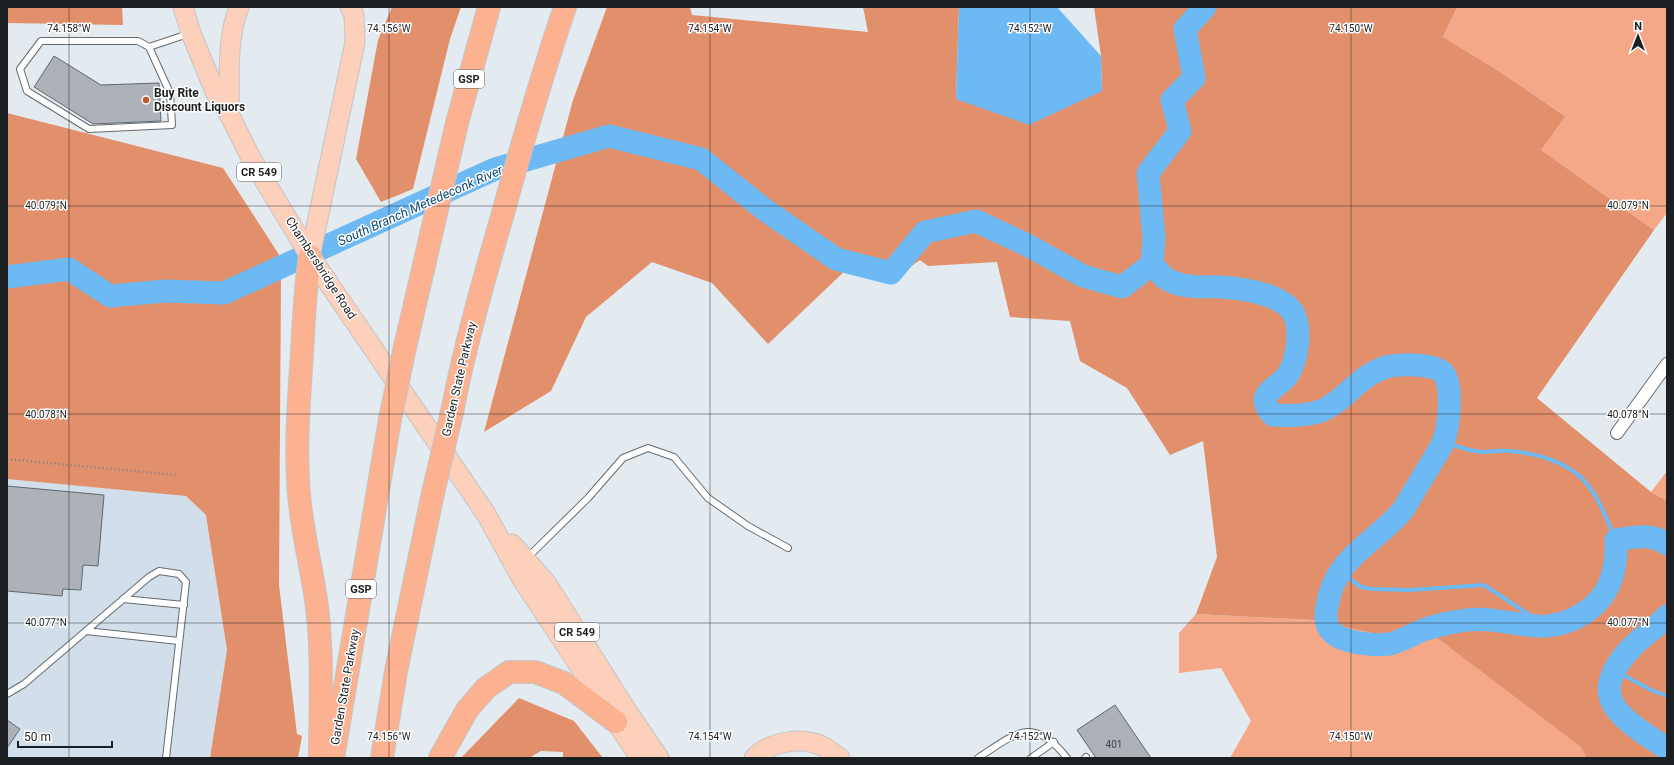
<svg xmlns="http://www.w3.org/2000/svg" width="1674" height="765" viewBox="0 0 1674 765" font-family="Roboto,sans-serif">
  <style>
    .built { fill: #d2dfea }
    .green { fill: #f4a887 }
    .forest { fill: #e28f6b }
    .water { fill: #6db9f3 }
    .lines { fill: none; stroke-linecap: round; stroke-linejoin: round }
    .stream { stroke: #6db9f3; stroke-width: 4 }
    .river { stroke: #6db9f3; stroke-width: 23 }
    .building { fill: #acb2b8; stroke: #62686d }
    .lane-casing { stroke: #656b70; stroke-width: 8 }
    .street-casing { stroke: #656b70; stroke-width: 14 }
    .primary-casing { stroke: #c4c5c5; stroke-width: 21 }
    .highway-casing { stroke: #c4c5c5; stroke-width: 24 }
    .path { stroke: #7e8387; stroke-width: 2.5; stroke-dasharray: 1 3; stroke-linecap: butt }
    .lane { stroke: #fff; stroke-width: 6 }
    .street { stroke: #fff; stroke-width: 12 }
    .primary { stroke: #fdd0bc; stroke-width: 19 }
    .highway { stroke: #fcb190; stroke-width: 22 }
    .highway-bridge-casing { stroke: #c4c5c5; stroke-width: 24; stroke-linecap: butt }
    .highway-bridge { stroke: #fcb190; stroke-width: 22 }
    .ticks { fill: none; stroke: #1c1f21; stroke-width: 1; stroke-opacity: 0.45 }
    .poi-dot { fill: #c05b29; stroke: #fff; stroke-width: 1.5 }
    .labels { text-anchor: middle; stroke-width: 3; stroke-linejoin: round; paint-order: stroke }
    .number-label { font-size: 10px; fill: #404447 }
    .shield { fill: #fff; stroke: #606264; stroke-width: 1 }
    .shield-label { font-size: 11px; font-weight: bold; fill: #1c1f21 }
    .poi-label { font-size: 12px; font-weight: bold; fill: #1c1f21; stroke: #fff; text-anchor: start }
    .street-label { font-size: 12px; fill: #1c1f21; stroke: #fff }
    .water-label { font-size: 13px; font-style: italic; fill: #0f4a70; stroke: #fff }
    .ticks-label { font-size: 10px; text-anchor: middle; fill: #1c1f21; stroke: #fff; stroke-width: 3; stroke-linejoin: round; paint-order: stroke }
  </style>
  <rect width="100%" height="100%" fill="#e3eaf0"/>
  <!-- built -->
  <polygon class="built" points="7,479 186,496 206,515 227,650 210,758 7,758"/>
  <!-- green -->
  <g class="green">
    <polygon points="1457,7 1667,7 1667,213 1654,230 1541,150 1564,115 1497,70 1443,37"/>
    <polygon points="1667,471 1667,501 1651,492"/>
    <polygon points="1196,614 1313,620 1372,633 1437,638 1582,747 1587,758 1230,758 1251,721 1221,668 1179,673 1179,633"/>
  </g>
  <!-- forest -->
  <g class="forest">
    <polygon points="7,7 122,7 123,25 7,23"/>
    <polygon points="392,7 461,7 450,39 413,189 381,202 356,159 378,40"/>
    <polygon points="607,7 690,7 692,15 868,32 863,7 959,7 956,99 1102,91 1101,56 1094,7 1457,7 1443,37 1497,70 1565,116 1541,150 1654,230 1537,398 1651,492 1667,501 1667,758 1587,758 1581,747 1437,638 1372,633 1313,620 1196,614 1217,557 1203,441 1170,455 1127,388 1080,361 1070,321 1010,317 997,262 928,266 920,260 910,267 848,268 768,344 712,283 652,262 586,317 551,391 484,432 573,100"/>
    <polygon points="7,113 223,168 289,270 281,273 279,585 297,734 302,736 298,758 210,758 227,650 206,515 186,496 7,479"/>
    <polygon points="519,698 574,721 603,758 563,758 563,752 541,751 529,758 461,758"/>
  </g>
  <!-- water -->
  <polygon class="water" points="959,7 1057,7 1101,56 1102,91 1029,125 956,99"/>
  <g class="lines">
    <!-- stream -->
    <g class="stream">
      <path d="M1443 442C1456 446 1469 451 1482 452 1491 452 1500 450 1509 451 1536 453 1569 462 1586 483 1600 499 1607 521 1616 540"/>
      <polyline points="1340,572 1361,587 1372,589 1410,590 1484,585 1548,627"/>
      <polyline points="1614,670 1651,690 1667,696"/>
    </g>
    <!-- river -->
    <g class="river">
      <path d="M1152 264C1156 268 1160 274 1165 278 1182 289 1203 286 1221 287 1238 288 1256 291 1272 297 1279 300 1287 304 1292 311 1302 326 1298 357 1289 373 1281 388 1251 393 1273 415 1288 416 1306 416 1321 411 1345 401 1358 376 1386 367 1398 364 1431 363 1442 372 1454 382 1449 428 1443 442 1441 448 1436 455 1433 460 1423 477 1413 493 1403 510 1374 544 1334 557 1327 607 1325 616 1325 625 1332 632 1342 643 1375 646 1389 644 1401 642 1412 634 1423 630 1437 625 1452 622 1467 620 1511 615 1541 641 1584 613 1611 596 1617 569 1616 540 1634 537 1651 533 1667 544"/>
      <polyline points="1152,264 1154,238 1148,173 1180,131 1172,100 1194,78 1185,29 1205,7"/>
      <polyline points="7,277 69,269 110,296 165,291 224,293 495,169 609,136 701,159 765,210 836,259 891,273 925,232 976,221 1029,246 1083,276 1122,287 1152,264"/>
      <path d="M1667 616C1657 627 1644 635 1633 646 1581 699 1624 719 1667 749"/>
    </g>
  </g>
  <!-- building -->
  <g class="building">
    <polygon points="54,56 101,85 159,83 161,121 93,124 34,87"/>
    <polygon points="7,486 104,495 98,566 83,565 81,590 63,589 62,596 7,591"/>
    <polygon points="1115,705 1151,758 1096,758 1077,730"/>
    <polygon points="7,720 20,729 7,748"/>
  </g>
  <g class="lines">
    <!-- lane casing -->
    <g class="lane-casing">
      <g id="lane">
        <polyline points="149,47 170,93 172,125 89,129 27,91 20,69 41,41 138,41 149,47 188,34"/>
        <polyline points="527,558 588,498 623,458 648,448 674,457 708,498 748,526 788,548"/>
        <polyline points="123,599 184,605"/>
        <polyline points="86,631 179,641"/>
        <polyline points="7,694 24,684 149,577 159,571 179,574 186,582 166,758"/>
        <path d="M978 758C1016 733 1033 715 1067 758"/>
        <polyline points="1031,758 1054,742"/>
        <polyline points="1085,758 1086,757"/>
      </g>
    </g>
    <!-- street casing -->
    <g class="street-casing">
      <polyline id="street" points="1617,433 1667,364"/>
    </g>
    <!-- primary casing -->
    <g class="primary-casing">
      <g id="primary">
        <polyline points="183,7 191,33 215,92 229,114 252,160 310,256 486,514 522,579 640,758"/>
        <path d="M229 114C230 78 226 41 239 7"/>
        <polyline points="310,256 355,42 354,15 350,7"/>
        <polyline points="512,544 547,584 629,714 659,758"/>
        <path d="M754 758C771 741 803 736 824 747 830 750 835 755 840 758"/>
      </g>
    </g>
    <!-- highway casing -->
    <g class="highway-casing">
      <g id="highway">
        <path d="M310 256C305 288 304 320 302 352 299 399 295 447 299 494 302 535 314 575 318 616 323 663 320 711 320 758"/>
        <polyline points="405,347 457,123 489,7"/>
        <path d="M452 412C465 345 484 279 503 213 522 144 542 75 565 7"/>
        <polyline points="333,758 390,419"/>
        <polyline points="382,758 396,671 433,493"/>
        <polyline points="440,758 467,710 486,688 509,672 535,672 564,683 616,722"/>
      </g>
    </g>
    <!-- path -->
    <polyline class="path" points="7,459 176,475"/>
    <!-- lane -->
    <use href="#lane" class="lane"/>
    <!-- street -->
    <use href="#street" class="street"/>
    <!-- primary -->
    <use href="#primary" class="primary"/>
    <!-- highway -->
    <use href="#highway" class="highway"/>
    <!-- highway-bridge casing -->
    <g class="highway-bridge-casing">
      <g id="highway-bridge">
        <polyline points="390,419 405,347"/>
        <polyline points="433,493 452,412"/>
      </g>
    </g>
    <!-- highway-bridge -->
    <use href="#highway-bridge" class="highway-bridge"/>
  </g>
  <!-- ticks -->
  <path class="ticks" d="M69 7V758M389 7V758M710 7V758M1030 7V758M1351 7V758M7 206H1667M7 414H1667M7 623H1667"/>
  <!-- markers -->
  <circle class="poi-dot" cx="146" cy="100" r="4"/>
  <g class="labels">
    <!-- number labels -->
    <g class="number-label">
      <text x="1114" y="748">401</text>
    </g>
    <!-- shield labels -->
    <g class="shield">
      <rect x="454" y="70" width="30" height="18" rx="3"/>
      <rect x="237" y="163" width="44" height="18" rx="3"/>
      <rect x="346" y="580" width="30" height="18" rx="3"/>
      <rect x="555" y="623" width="44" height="18" rx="3"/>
    </g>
    <g class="shield-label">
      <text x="469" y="83">GSP</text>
      <text x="259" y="176">CR 549</text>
      <text x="361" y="593">GSP</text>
      <text x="577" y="636">CR 549</text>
    </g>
    <!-- poi labels -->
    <g class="poi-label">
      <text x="154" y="97">Buy Rite<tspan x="154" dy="14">Discount Liquors</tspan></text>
    </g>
    <!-- street labels -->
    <g class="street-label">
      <text transform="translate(321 268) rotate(57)" y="4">Chambersbridge Road</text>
      <text transform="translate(459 379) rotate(-77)" y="4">Garden State Parkway</text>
      <text transform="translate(345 687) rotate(-80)" y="4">Garden State Parkway</text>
    </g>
    <!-- water labels -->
    <g class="water-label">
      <text transform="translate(420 205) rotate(-24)" y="5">South Branch Metedeconk River</text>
    </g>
  </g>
  <g class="ticks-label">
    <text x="69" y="32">74.158°W</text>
    <text x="389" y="32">74.156°W</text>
    <text x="710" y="32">74.154°W</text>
    <text x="1030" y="32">74.152°W</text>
    <text x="1351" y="32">74.150°W</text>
    <text x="46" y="209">40.079°N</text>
    <text x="1628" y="209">40.079°N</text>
    <text x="46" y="418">40.078°N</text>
    <text x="1628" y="418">40.078°N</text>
    <text x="46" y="626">40.077°N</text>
    <text x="1628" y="626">40.077°N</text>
    <text x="389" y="740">74.156°W</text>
    <text x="710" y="740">74.154°W</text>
    <text x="1030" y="740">74.152°W</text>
    <text x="1351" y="740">74.150°W</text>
  </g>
  <!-- border -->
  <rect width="1674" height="765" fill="none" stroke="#1c1f21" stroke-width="16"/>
  <!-- north arrow -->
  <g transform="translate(1638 36)" stroke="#ffffff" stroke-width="3" paint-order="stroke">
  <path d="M0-3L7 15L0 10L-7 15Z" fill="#1c1f21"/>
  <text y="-6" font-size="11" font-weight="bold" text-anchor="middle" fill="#1c1f21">N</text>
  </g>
  <!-- scale -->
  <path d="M18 741v6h94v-6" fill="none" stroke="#1c1f21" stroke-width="2"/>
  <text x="24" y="741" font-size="12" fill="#1c1f21" stroke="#ffffff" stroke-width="3" paint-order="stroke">50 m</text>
</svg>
